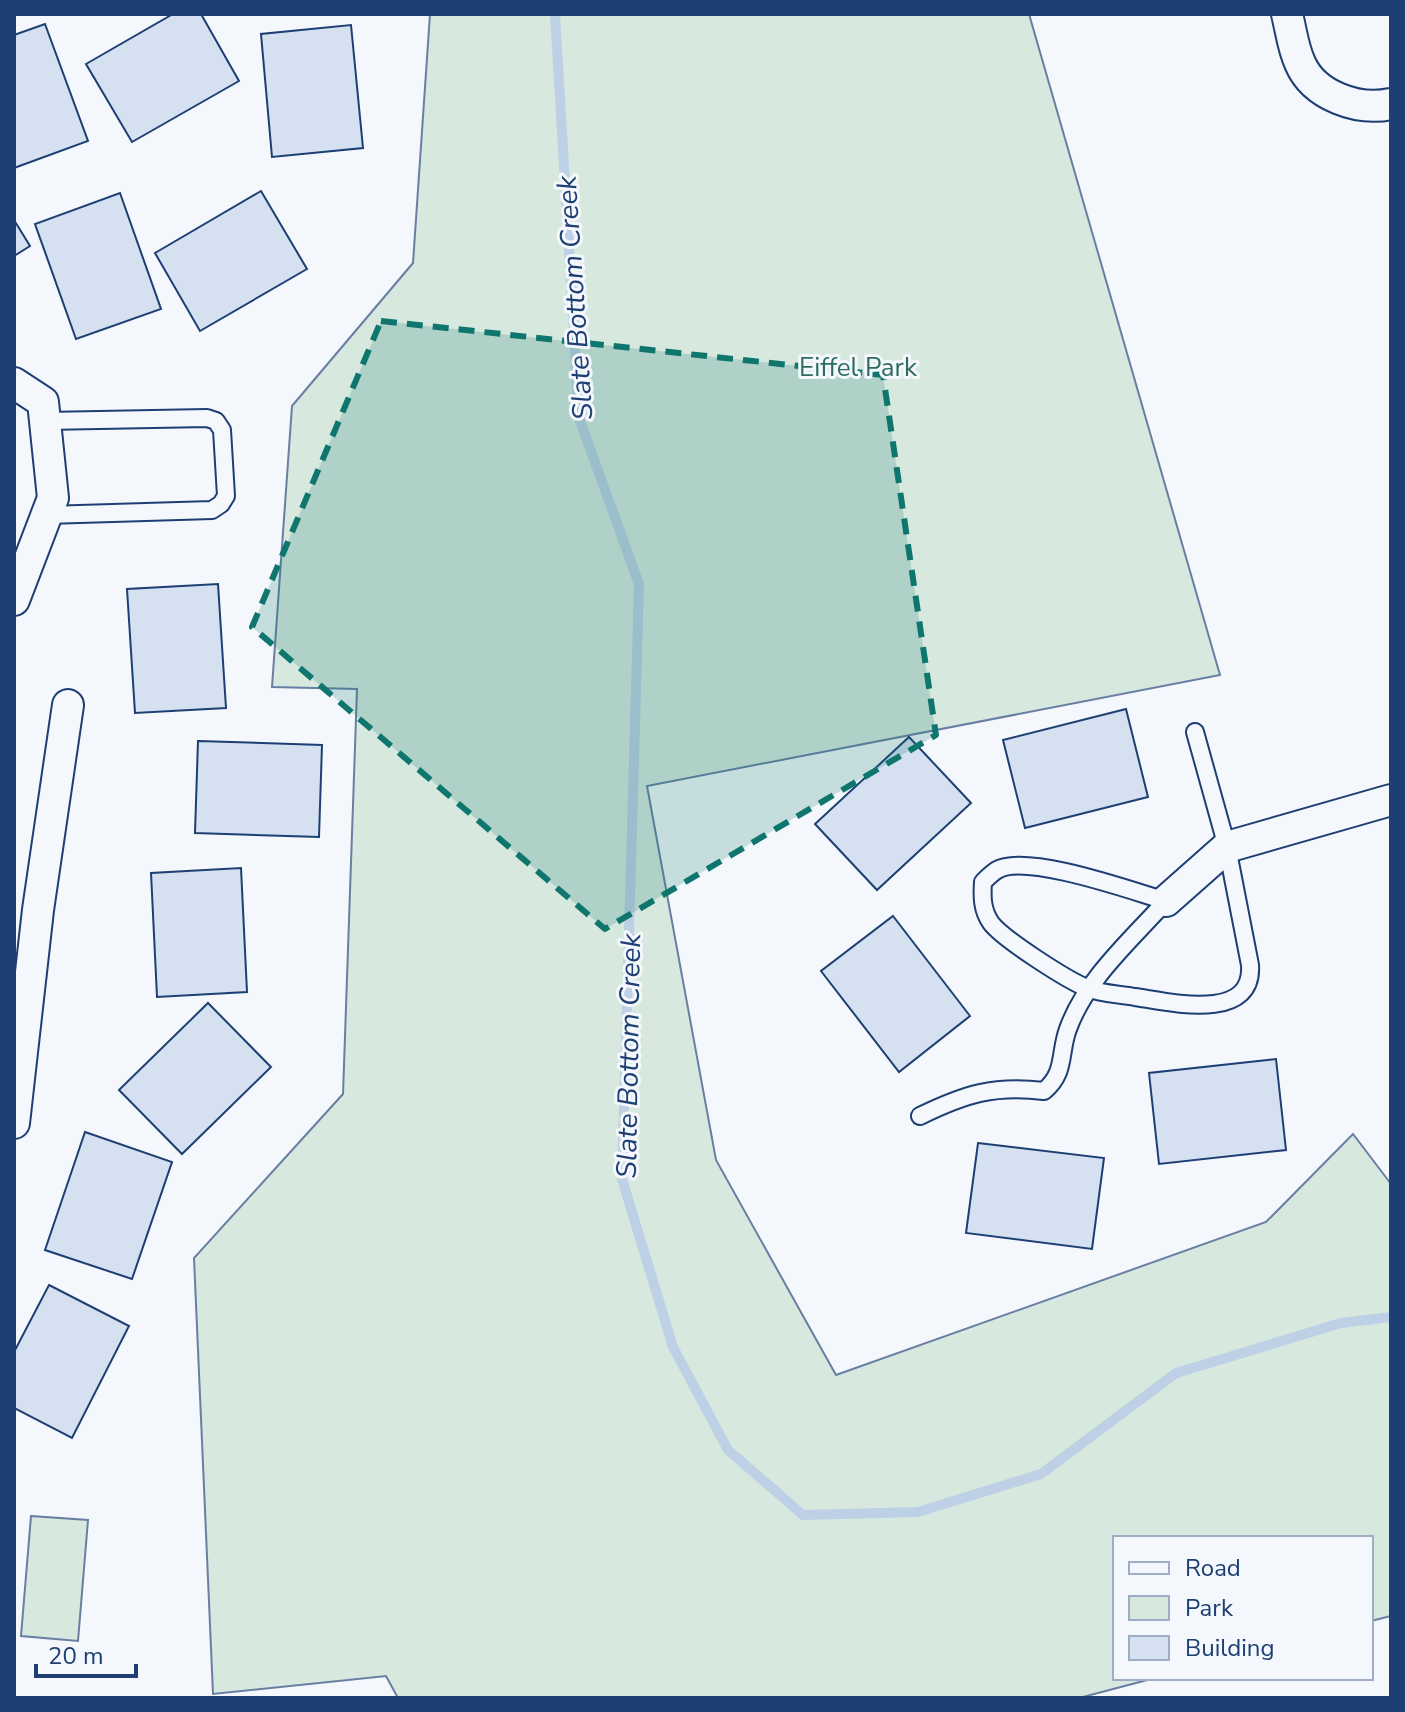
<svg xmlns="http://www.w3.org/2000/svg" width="1405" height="1712" viewBox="0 0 1405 1712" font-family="'Nunito Sans',sans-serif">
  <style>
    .green { fill: #d7e8df; stroke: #687fa3; stroke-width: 2 }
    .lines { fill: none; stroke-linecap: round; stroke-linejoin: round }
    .stream { stroke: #bed0e5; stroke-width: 10 }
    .building { fill: #d5e0f0; stroke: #1d3f73; stroke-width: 2 }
    .service-casing { stroke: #1d3f73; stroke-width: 20 }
    .minor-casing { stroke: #1d3f73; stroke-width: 34 }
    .service { stroke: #f4f7fb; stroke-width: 16 }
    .minor { stroke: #f4f7fb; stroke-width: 30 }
    .marked { fill: #0f766e; fill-opacity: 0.2; stroke: #0f766e; stroke-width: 6; stroke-dasharray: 16 10; stroke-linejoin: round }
    .labels { text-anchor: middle; stroke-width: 6; stroke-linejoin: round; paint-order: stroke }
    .park-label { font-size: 26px; fill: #2c6c60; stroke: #f4f7fb }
    .water-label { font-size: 28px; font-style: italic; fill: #1d3f73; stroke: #f4f7fb }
  </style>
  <rect width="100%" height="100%" fill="#f4f7fb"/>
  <!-- green -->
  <g class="green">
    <polygon points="430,14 1029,14 1220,675 647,786 716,1160 836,1375 1266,1222 1353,1134 1391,1184 1391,1616 1371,1621 1371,1538 1115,1538 1115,1678 1155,1678 1079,1698 398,1698 386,1676 213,1694 194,1258 343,1094 357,689 272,687 292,406 413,263"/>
    <polygon points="31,1516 88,1520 78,1641 21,1636"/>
  </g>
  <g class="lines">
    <!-- stream -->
    <polyline class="stream" points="555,14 579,418 639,584 622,1179 673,1347 728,1450 803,1515 918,1512 1041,1474 1176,1373 1341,1323 1391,1317"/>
  </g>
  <!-- building -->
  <g class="building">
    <polygon points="173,14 201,14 239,81 132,142 86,64"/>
    <polygon points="45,24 88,141 14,168 14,35"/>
    <polygon points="351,25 363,148 272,157 261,34"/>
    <polygon points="261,191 307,269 200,331 155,253"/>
    <polygon points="120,193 161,309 76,339 35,224"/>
    <polygon points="14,220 30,246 14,256"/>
    <polygon points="218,584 226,708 135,713 127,589"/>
    <polygon points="1126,709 1148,797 1025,828 1003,740"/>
    <polygon points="909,737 971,803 877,890 815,824"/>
    <polygon points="198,741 322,745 319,837 195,833"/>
    <polygon points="241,868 247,992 157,997 151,873"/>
    <polygon points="893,916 970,1016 899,1072 821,971"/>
    <polygon points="208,1003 271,1067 182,1154 119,1090"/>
    <polygon points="1276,1059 1286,1150 1159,1164 1149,1073"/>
    <polygon points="85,1132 172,1162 132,1279 45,1250"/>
    <polygon points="978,1143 1104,1158 1092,1249 966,1233"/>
    <polygon points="49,1285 129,1326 72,1438 14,1408 14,1352"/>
  </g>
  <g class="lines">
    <!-- service casing -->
    <g class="service-casing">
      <g id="service">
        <polyline points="45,421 207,418 216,421 222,430 226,496 221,504 212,510 46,515"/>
        <path d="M920 1116C965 1094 994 1085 1044 1091 1066 1073 1059 1053 1068 1029 1086 979 1131 940 1166 901 1132 891 1026 853 997 870 992 873 987 878 983 882 982 897 982 910 991 923 1003 939 1067 980 1087 988 1101 994 1120 994 1135 997 1169 1002 1254 1023 1250 965L1227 847 1195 732"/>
      </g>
    </g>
    <!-- minor casing -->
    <g class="minor-casing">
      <g id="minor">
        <path d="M1287 14C1291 30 1293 48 1300 63 1314 96 1358 111 1391 104"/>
        <polyline points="14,383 43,402 53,498 14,600"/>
        <polyline points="1166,901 1227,847 1391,800"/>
        <polyline points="14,1123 38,910 68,705"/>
      </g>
    </g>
    <!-- service -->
    <use href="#service" class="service"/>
    <!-- minor -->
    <use href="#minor" class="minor"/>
  </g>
  <!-- marked area -->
  <path class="marked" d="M381 321 883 375 936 735 605 929 252 627Z"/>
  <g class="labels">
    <!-- park labels -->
    <g class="park-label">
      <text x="858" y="376">Eiffel Park</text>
    </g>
    <!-- water labels -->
    <g class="water-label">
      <text transform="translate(574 298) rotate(-94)" y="10">Slate Bottom Creek</text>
      <text transform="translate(628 1056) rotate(-89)" y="10">Slate Bottom Creek</text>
    </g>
  </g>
  <!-- border -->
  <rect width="1405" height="1712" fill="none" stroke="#1d3f73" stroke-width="32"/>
  <!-- legend -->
  <rect x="1113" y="1536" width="260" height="144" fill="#f4f7fb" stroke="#9eadc5" stroke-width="2"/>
  <rect x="1129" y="1562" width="40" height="12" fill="#f4f7fb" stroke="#9eadc5" stroke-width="2"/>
  <text x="1185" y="1576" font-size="24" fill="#1d3f73">Road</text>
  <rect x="1129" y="1596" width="40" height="24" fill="#d7e8df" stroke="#9eadc5" stroke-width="2"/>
  <text x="1185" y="1616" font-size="24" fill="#1d3f73">Park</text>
  <rect x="1129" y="1636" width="40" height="24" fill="#d5e0f0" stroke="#9eadc5" stroke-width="2"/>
  <text x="1185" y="1656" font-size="24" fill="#1d3f73">Building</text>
  <!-- scale -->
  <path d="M36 1664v12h100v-12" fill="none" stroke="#1d3f73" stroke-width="4"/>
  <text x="48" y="1664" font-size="24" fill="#1d3f73" stroke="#f4f7fb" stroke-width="6" paint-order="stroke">20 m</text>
</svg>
